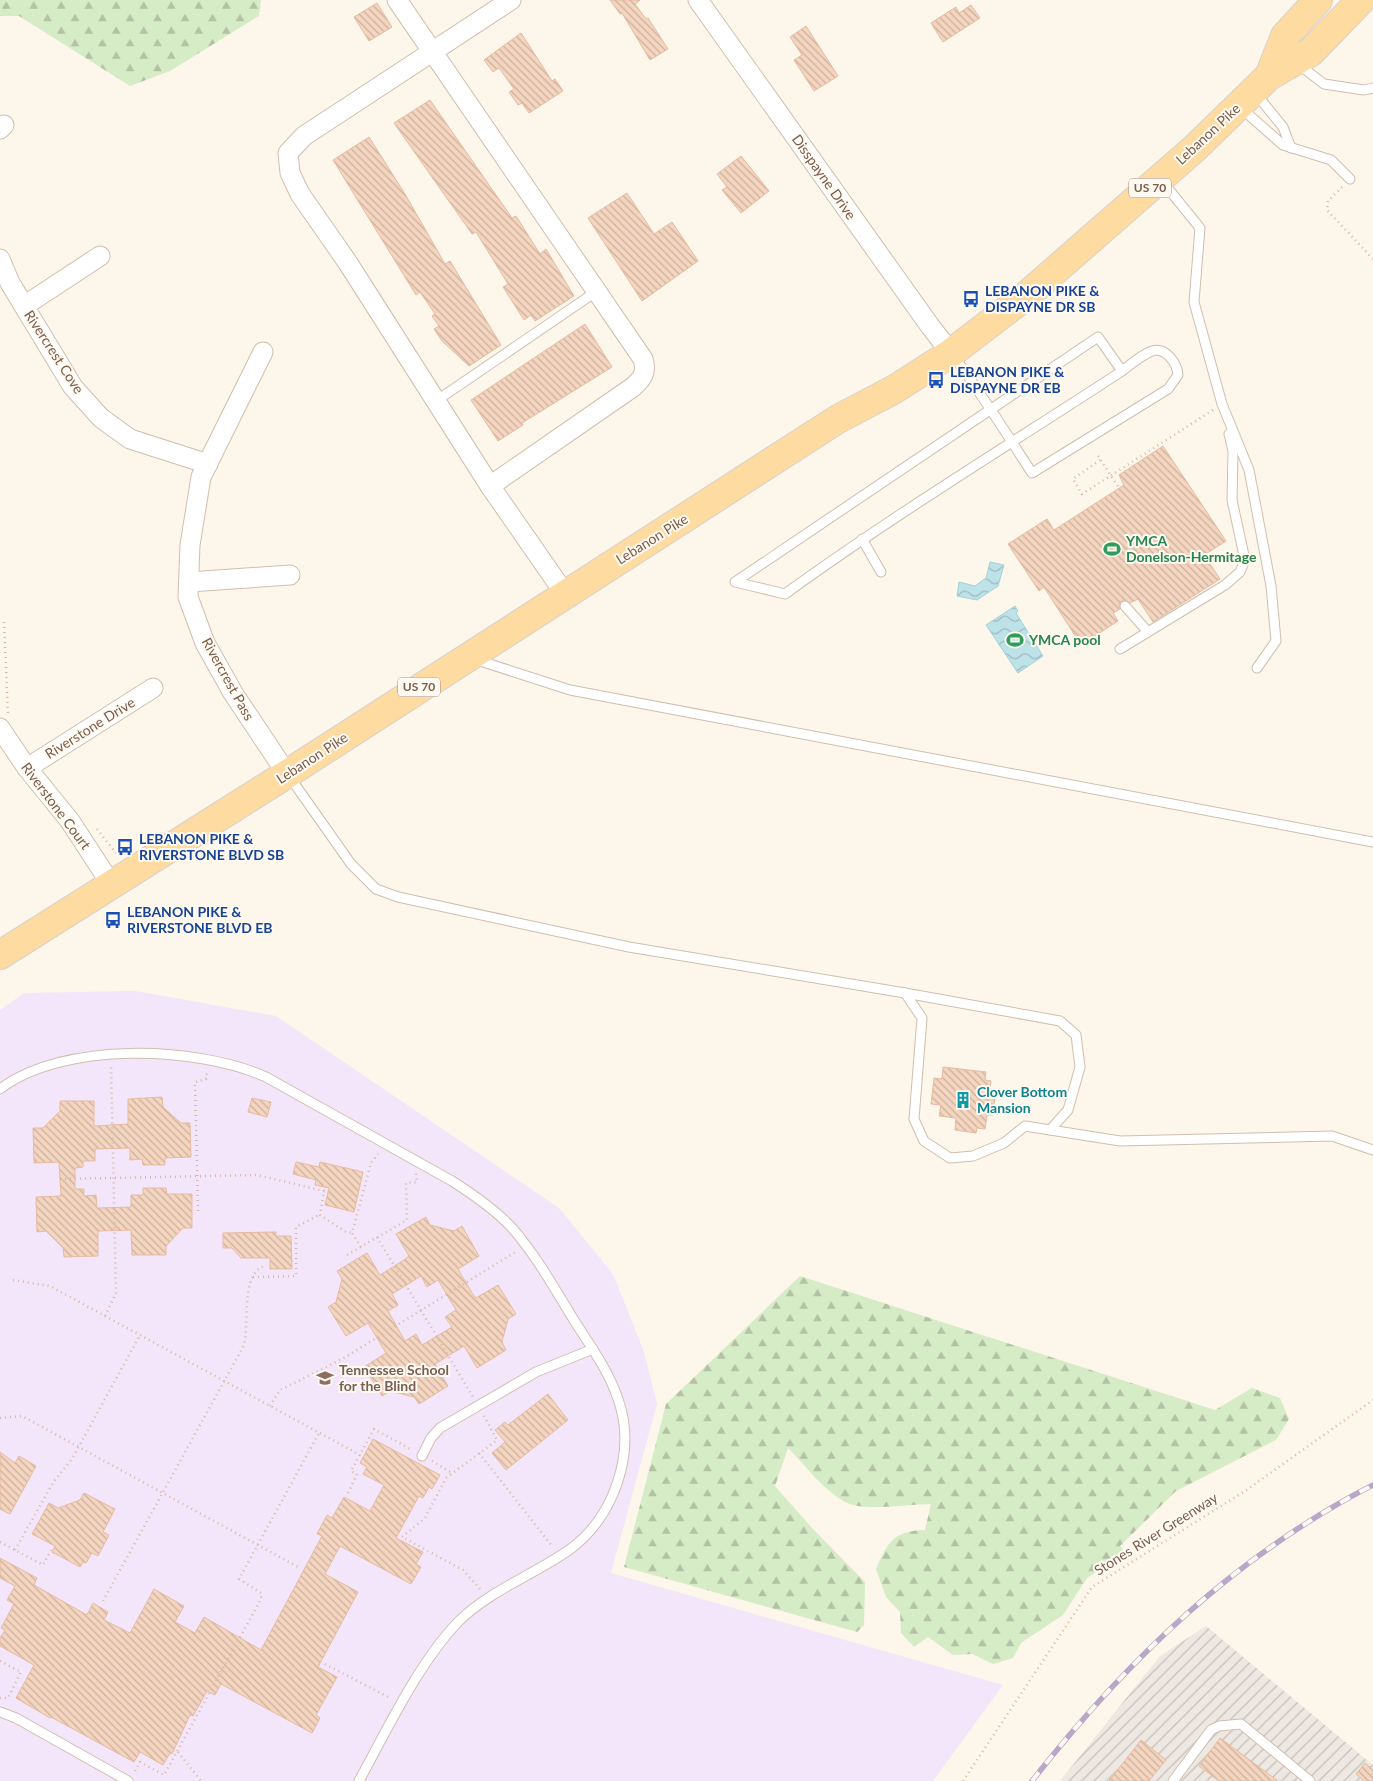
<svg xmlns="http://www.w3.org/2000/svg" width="1373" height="1781" viewBox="0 0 1373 1781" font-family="Lato,sans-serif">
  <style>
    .industrial { fill: url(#industrial-furrows) }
    .education { fill: #f3e6fa }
    .forest { fill: url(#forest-firs) }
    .water { fill: url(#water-waves); stroke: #a2d2db }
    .building { fill: url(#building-back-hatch); stroke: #e7bba0; fill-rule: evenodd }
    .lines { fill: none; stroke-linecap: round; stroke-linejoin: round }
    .lane-casing { stroke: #d1beae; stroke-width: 11 }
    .street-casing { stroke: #d1beae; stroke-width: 21 }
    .primary-casing { stroke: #dad1cd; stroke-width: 30 }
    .path { stroke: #d9b8a2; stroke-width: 2.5; stroke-dasharray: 1 4; stroke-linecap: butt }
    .lane { stroke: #fff; stroke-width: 9 }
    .street { stroke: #fff; stroke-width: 19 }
    .primary { stroke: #fddba1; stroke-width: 28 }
    .rail-casing { stroke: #b9a6c9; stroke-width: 5.5 }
    .rail { stroke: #fffaf1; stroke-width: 4; stroke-dasharray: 11; stroke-linecap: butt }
    .labels { text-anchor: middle; stroke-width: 4; stroke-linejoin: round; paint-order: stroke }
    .shield { fill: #fffaf1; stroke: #a28b7d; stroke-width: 1 }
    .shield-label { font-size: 12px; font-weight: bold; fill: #7a5c4b }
    .street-label { font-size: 14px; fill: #7a5c4b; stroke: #fffaf1 }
    .transit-label { font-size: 14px; font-weight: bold; fill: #164399; stroke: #fffaf1; text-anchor: start }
    .leisure-label { font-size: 14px; font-weight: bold; fill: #27864d; stroke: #fffaf1; text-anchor: start }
    .culture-label { font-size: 14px; font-weight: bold; fill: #0d838f; stroke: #fffaf1; text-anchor: start }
    .education-label { font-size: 14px; font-weight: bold; fill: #785e54; stroke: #fffaf1; text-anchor: start }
  </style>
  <defs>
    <pattern id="industrial-furrows" width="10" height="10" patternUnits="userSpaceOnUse" patternTransform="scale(1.25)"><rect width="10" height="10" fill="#eee8e2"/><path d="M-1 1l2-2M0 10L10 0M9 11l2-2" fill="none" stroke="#c6bfb9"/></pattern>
    <pattern id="forest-firs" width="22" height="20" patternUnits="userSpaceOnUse" patternTransform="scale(1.25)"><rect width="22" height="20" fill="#d6ecc7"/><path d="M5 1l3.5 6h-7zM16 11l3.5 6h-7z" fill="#b3c2a4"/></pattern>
    <pattern id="water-waves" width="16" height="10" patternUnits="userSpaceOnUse" patternTransform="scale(1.25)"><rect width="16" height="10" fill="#bde2e8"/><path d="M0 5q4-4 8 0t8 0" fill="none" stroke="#9fbabe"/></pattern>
    <pattern id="building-back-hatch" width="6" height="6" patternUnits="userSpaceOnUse" patternTransform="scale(1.25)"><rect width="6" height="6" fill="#f4d5c0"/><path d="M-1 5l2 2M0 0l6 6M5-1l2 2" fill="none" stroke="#cbb09e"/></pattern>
  </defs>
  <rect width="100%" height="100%" fill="#fdf6ea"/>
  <!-- industrial -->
  <polygon class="industrial" points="1206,1626 1373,1765 1373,1781 1060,1781 1160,1656"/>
  <!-- education -->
  <polygon class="education" points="135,991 276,1016 559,1208 613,1274 644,1352 657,1404 611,1573 1003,1685 933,1781 0,1781 0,1010 24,993"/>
  <!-- forest -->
  <g class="forest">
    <polygon points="0,0 261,0 259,16 170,71 130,86 19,16 0,16"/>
    <path d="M800 1276 1215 1410 1252 1388 1280 1398 1289 1419 1276 1440 1176 1491 1120 1546 1126 1553 1087 1578 1063 1615 1021 1643 1013 1658 993 1664 972 1654 953 1655 928 1637 914 1647 901 1633 900 1612 886 1597 876 1569C888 1542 893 1531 925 1530L931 1504C910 1504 863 1512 845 1502 822 1489 806 1466 788 1448L775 1486 812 1528 865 1582 864 1625 857 1632 624 1567 666 1404Z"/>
  </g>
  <!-- water -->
  <g class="water">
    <polygon points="990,562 1004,565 998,586 977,600 957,596 959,582 975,586 986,578"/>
    <polygon points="1015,606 1018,611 1016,613 1043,656 1018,673 986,625"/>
  </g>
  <!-- building -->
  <g class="building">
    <polygon points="610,0 640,0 635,4 646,19 648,18 668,49 650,60 622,13 620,14"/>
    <polygon points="377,3 392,27 369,41 354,17"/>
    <polygon points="971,5 980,18 943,42 931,23 956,7 959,13"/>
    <polygon points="806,26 838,76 814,91 794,60 802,55 790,37"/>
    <polygon points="521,33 552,81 555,79 563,91 529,113 522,103 518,105 509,92 514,89 499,68 493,72 484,60"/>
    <polygon points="430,100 512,218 516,216 540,254 546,249 574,296 535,321 531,315 524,320 503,287 508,284 476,232 472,234 394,123"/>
    <polygon points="369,137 405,194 445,264 450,261 501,345 469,366 442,341 434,329 439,326 432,316 435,314 420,292 416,295 333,160"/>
    <polygon points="741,156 769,191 741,213 722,190 727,187 717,174"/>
    <polygon points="627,193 654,234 672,222 698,261 642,301 588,218"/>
    <polygon points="585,324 612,367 522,423 523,425 498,441 471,400"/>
    <polygon points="1163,446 1226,541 1204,555 1220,579 1153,622 1138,599 1130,603 1123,600 1119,604 1120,609 1113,613 1118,621 1081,645 1044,587 1039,591 1008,544 1047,519 1054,530 1124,485 1119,475"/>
    <polygon points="943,1067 986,1072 985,1080 991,1081 989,1095 995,1095 993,1115 987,1115 985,1129 977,1128 976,1133 955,1130 956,1118 939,1116 941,1105 931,1104 934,1078 942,1079"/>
    <polygon points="162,1097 163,1107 181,1123 190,1123 191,1157 165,1158 165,1165 143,1165 142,1159 130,1160 130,1148 95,1149 95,1161 83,1161 83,1167 75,1168 75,1189 84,1189 84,1196 96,1195 97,1208 131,1207 131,1195 143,1195 143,1188 166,1188 167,1194 192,1194 192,1228 183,1228 166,1246 166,1255 132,1255 131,1230 98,1231 98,1256 64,1257 63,1248 46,1231 37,1232 36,1197 61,1196 59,1162 34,1163 33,1128 43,1128 60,1111 60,1101 94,1101 94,1126 128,1124 128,1099"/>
    <polygon points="252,1098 271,1102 267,1117 248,1112"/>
    <polygon points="296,1162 319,1167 320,1162 363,1172 354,1212 325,1205 329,1188 315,1185 316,1180 293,1174"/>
    <path d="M426 1217 430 1225 454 1231 462 1226 479 1256 458 1269 472 1293 476 1298 498 1285 516 1314 508 1319 502 1342 506 1350 477 1368 464 1346 440 1361 435 1364 448 1386 419 1404 414 1397 390 1391 382 1396 364 1367 386 1353 368 1323 346 1336 328 1307 336 1302 342 1279 337 1271 367 1253 380 1275 404 1260 409 1256 396 1234ZM421 1276 427 1287 438 1280 456 1310 445 1317 452 1327 422 1345 416 1334 405 1341 388 1311 398 1305 392 1294Z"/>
    <polygon points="276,1232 276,1236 291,1236 292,1269 270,1269 270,1258 241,1258 232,1248 223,1248 223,1233"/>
    <polygon points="548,1394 568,1420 506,1470 492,1453 505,1442 495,1430 505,1422 508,1425"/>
    <polygon points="373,1439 440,1475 432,1489 429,1487 423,1498 419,1496 396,1538 423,1552 416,1564 421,1567 411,1584 340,1546 325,1574 358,1592 318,1667 337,1677 316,1715 320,1718 312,1733 221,1684 215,1695 207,1691 193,1716 190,1715 172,1754 170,1753 163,1765 140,1752 134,1762 51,1717 50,1718 16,1698 34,1665 0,1646 0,1638 5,1630 1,1628 14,1604 7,1600 15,1586 0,1578 0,1558 37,1578 34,1585 87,1615 93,1603 108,1612 104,1620 130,1633 154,1589 184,1606 175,1622 195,1633 204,1617 261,1650 322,1536 317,1534 327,1515 332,1518 344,1497 370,1511 384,1485 363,1474 367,1467 360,1463"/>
    <polygon points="0,1452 15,1463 19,1456 36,1466 10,1514 0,1509"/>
    <polygon points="84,1493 115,1509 103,1532 109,1535 98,1556 92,1553 86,1563 83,1562 80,1567 52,1552 55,1546 32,1534 49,1503 58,1508 80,1500"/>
    <polygon points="1220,1738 1278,1781 1219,1781 1199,1766"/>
    <polygon points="1141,1740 1166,1760 1149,1781 1109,1781"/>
    <polygon points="1365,1763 1373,1770 1373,1781 1364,1781 1356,1774"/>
  </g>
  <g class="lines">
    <!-- lane casing -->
    <g class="lane-casing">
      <g id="lane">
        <polyline points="1298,64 1324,84 1364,90 1373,88"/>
        <polyline points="1256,94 1283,127 1291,148"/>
        <polyline points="1241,108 1283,145 1331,160 1350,179"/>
        <polyline points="1162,181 1200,228 1194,302 1222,404 1249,470 1271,586 1276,641 1257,668"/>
        <path d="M953 355C981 393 1006 433 1032 473L1168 389 1178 375C1177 363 1166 347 1152 351 1141 355 1130 365 1122 371L1098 337 735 582 785 594C894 515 1009 445 1122 371"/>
        <polyline points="436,401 597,291"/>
        <polyline points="862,539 881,572"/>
        <polyline points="1125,606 1148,632"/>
        <polyline points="1120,649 1225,585 1240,572 1245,560 1232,500 1233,451 1229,434"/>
        <polyline points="474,659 570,690 1373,842"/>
        <polyline points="289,776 351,864 376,889 398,897 629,947 905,993 922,1018 914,1119 924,1141 950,1158 973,1156 1004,1143 1025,1126 1120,1141 1332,1136 1373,1150"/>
        <polyline points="905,993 1060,1021 1076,1035 1080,1067 1068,1110 1050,1130"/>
        <path d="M0 1089C63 1041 197 1046 266 1077L452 1181C474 1195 496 1210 513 1229 538 1258 557 1293 577 1325 592 1348 609 1372 618 1399 637 1452 614 1518 569 1550 533 1575 491 1590 459 1621 419 1662 387 1730 359 1781"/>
        <polyline points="422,1456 431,1438 440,1428 536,1372 593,1349"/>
        <polyline points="0,1712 16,1718 128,1781"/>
        <polyline points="1173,1781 1211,1730 1219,1726 1241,1724 1310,1781"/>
      </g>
    </g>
    <!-- street casing -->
    <g class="street-casing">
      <g id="street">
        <path d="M397 0 643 359C647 372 643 378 633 387L490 486"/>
        <polyline points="511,0 304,136 288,153 290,173 300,194 348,263 490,486 565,594"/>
        <polyline points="698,0 930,326 951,353"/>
        <polyline points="0,129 4,125"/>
        <polyline points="0,259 10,283 73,387 101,418 130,439 208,464"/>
        <polyline points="24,306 100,256"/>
        <polyline points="263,352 201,477 190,545 188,597 205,643 233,693 287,774"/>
        <polyline points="189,582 290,575"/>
        <polyline points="0,728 27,768 70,821 111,884"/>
        <polyline points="27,768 153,688"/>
      </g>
    </g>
    <!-- primary casing -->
    <g class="primary-casing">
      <g id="primary">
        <polyline points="1269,76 1285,36 1318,0"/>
        <polyline points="0,955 287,774 838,419 895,389 951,353 1027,295 1195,148 1269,76 1311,52 1361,0"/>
      </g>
    </g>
    <!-- path -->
    <g class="path">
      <polyline points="1342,187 1328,201 1327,210 1373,259"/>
      <polyline points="1098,456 1119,488"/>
      <polyline points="1100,460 1073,479 1082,494 1213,410"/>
      <polyline points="4,622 8,714"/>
      <polyline points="97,829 116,853"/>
      <polyline points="60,1179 257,1175 324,1191 320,1215 346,1232 352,1233"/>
      <polyline points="198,1211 195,1082 206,1079 207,1071"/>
      <polyline points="377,1237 473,1397"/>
      <polyline points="361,1247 352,1233 371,1163 378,1154"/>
      <polyline points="347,1255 407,1220 406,1183 417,1182 416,1173"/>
      <polyline points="253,1277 296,1276 296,1227 319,1215"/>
      <polyline points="13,1280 50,1286 360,1455"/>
      <polyline points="105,1316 116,1293 111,1065"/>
      <polyline points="270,1406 280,1390 344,1358 517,1251"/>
      <polyline points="0,1418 22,1416 298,1567"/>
      <polyline points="479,1453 552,1546"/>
      <polyline points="432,1461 452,1473"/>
      <polyline points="348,1493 357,1474 351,1471 374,1429 412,1450"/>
      <polyline points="0,1542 43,1565 51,1550"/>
      <polyline points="15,1550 54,1481 72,1459 140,1335"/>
      <polyline points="480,1589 463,1570 402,1537 425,1518 446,1478 497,1440 483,1414"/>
      <path d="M103 1601 243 1347C251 1325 239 1276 264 1266"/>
      <polyline points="0,1661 21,1672 8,1698 0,1698"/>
      <polyline points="325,1664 390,1698"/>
      <polyline points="178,1752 201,1781"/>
      <polyline points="135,1771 140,1762 164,1775 259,1603 262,1595 261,1593 239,1579 319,1433"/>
      <polyline points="963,1781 1092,1587 1245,1491 1373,1400"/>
    </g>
    <!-- lane -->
    <use href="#lane" class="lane"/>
    <!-- street -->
    <use href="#street" class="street"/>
    <!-- primary -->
    <use href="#primary" class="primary"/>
    <!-- rail casing -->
    <g class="rail-casing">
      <path id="rail" d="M1032 1781C1126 1661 1236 1555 1373 1485"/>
    </g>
    <!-- rail -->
    <use href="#rail" class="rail"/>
  </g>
  <!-- icons -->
  <defs>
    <g id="bus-bare" transform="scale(1.35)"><path d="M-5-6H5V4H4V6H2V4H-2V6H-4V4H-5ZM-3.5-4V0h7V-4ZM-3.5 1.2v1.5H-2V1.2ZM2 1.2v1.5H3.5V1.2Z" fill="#1a4fb4" stroke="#fffaf1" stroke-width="2.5" paint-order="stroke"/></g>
    <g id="stadium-bare" transform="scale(1.35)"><path d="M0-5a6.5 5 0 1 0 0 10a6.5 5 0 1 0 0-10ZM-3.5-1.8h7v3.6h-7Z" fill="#2e9e5b" stroke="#fffaf1" stroke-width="2.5" paint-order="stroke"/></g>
    <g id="building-bare" transform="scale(1.35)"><path d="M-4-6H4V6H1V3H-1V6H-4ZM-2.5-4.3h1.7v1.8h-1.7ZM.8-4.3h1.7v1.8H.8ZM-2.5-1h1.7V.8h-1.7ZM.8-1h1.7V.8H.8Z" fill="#0f9aa8" stroke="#fffaf1" stroke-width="2.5" paint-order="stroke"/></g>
    <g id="school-bare" transform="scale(1.35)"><path d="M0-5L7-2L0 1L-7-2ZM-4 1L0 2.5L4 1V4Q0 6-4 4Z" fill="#8d6e63" stroke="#fffaf1" stroke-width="2.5" paint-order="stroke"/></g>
  </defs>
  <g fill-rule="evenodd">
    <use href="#bus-bare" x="971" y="299"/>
    <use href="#bus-bare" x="936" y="380"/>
    <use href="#stadium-bare" x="1112" y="549"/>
    <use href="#stadium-bare" x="1015" y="640"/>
    <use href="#bus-bare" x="125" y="847"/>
    <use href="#bus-bare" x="113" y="920"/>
    <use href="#building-bare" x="963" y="1100"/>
    <use href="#school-bare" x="325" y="1378"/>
  </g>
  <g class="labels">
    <!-- shield labels -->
    <g class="shield">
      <rect x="1129" y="178.5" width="42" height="19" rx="4"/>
      <rect x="398" y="677.5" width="42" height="19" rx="4"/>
    </g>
    <g class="shield-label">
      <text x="1150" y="192">US 70</text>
      <text x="419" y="691">US 70</text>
    </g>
    <!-- street labels -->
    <g class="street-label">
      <text transform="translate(1208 134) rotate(-43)" y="5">Lebanon Pike</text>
      <text transform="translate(824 177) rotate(55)" y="5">Disspayne Drive</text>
      <text transform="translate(54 352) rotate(57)" y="5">Rivercrest Cove</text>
      <text transform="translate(652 539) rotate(-32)" y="5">Lebanon Pike</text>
      <text transform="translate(228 679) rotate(61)" y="5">Rivercrest Pass</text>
      <text transform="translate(90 728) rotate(-32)" y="5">Riverstone Drive</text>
      <text transform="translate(312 758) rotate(-33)" y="5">Lebanon Pike</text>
      <text transform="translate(56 806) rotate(53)" y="5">Riverstone Court</text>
      <text transform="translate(1156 1534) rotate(-32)" y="5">Stones River Greenway</text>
    </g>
    <!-- transit labels -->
    <g class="transit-label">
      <text x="985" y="296">LEBANON PIKE &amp;<tspan x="985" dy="16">DISPAYNE DR SB</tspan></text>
      <text x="950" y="377">LEBANON PIKE &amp;<tspan x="950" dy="16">DISPAYNE DR EB</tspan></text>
      <text x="139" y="844">LEBANON PIKE &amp;<tspan x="139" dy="16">RIVERSTONE BLVD SB</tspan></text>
      <text x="127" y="917">LEBANON PIKE &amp;<tspan x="127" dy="16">RIVERSTONE BLVD EB</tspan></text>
    </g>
    <!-- leisure labels -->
    <g class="leisure-label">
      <text x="1126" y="546">YMCA<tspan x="1126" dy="16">Donelson-Hermitage</tspan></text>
      <text x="1029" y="645">YMCA pool</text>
    </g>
    <!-- culture labels -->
    <g class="culture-label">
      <text x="977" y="1097">Clover Bottom<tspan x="977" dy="16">Mansion</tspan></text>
    </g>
    <!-- education labels -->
    <g class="education-label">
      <text x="339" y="1375">Tennessee School<tspan x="339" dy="16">for the Blind</tspan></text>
    </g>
  </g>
</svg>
